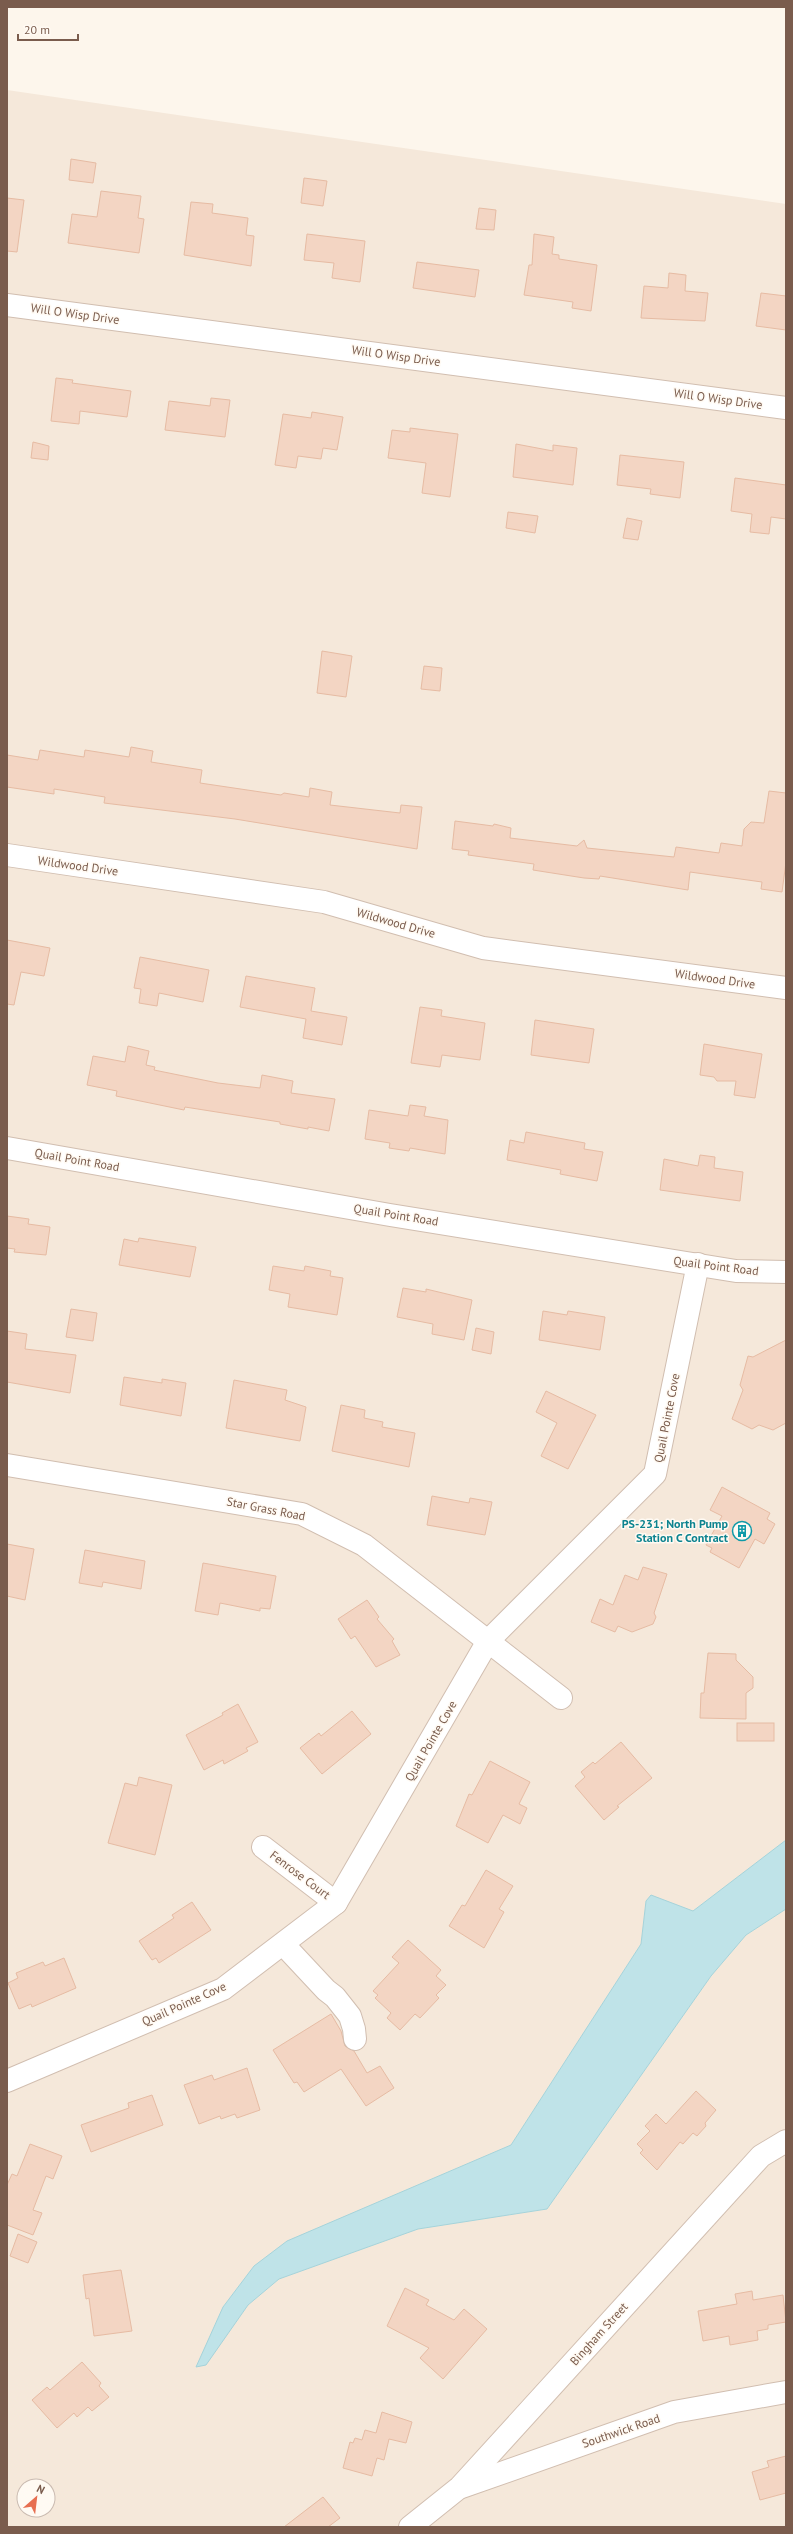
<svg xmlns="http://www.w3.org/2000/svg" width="793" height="2534" viewBox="0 0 793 2534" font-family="'PT Sans',sans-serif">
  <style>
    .residential { fill: #f5e8da; fill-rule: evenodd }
    .water { fill: #bfe3e8; stroke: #a5d3da }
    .building { fill: #f3d5c3; stroke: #e6bba3 }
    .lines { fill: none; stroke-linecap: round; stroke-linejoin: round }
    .minor-casing { stroke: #d1beb0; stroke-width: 24 }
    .minor { stroke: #fff; stroke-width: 22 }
    .labels { text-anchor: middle; stroke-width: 3; stroke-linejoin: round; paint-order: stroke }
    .street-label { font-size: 12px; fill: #7a5c4d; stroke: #fffaf3 }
    .culture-label { font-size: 12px; font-weight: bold; fill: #0d838f; stroke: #fffaf3; text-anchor: end }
  </style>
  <rect width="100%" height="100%" fill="#fdf6ec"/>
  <!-- residential -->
  <path class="residential" d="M7 90 786 204V1840L693 1911 646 1901 641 1944 511 2145 425 2183 254 2266 223 2307 197 2366 206 2364 248 2305 279 2279 418 2229 547 2209 711 1976 746 1935 786 1909V2527H7ZM24 2486H48V2510H24Z"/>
  <!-- water -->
  <polygon class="water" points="786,1840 786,1909 746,1935 711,1976 547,2209 418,2229 279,2279 248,2305 206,2365 196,2367 223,2307 254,2266 287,2241 511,2145 641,1944 646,1901 651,1895 693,1911"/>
  <!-- building -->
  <g class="building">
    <polygon points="71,159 96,163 93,183 69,180"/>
    <polygon points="304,178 327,181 323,206 301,203"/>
    <polygon points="101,191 141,196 138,218 144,219 139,253 68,243 72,214 97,217"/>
    <polygon points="7,198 24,200 17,252 7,251"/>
    <polygon points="191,202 213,204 212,213 248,218 246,235 254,236 251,266 184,255"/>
    <polygon points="479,208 496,210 494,230 476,229"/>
    <polygon points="307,234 365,241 360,282 332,278 334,263 304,260"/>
    <polygon points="534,234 554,237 552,254 559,255 559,259 597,265 591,311 572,308 573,302 524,295 529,265 532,265"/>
    <polygon points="417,262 479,270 475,297 413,288"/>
    <polygon points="669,273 686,275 685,291 708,293 705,321 641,318 644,286 668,288"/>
    <polygon points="761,293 786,296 786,330 756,326"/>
    <polygon points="56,378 73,380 72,383 131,391 127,417 80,411 79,424 51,421"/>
    <polygon points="211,398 230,400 225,437 165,430 169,401 210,406"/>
    <polygon points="312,412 343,417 337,450 323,448 321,459 298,456 296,468 275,465 283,414 311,418"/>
    <polygon points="410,428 458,434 450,497 422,493 426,463 388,458 392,430 410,432"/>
    <polygon points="33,442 49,446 48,460 31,458"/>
    <polygon points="516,444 553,451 553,445 577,448 573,485 513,477"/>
    <polygon points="620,455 684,462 680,498 650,494 651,489 617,485"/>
    <polygon points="735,478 786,485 786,519 771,517 769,534 750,532 752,514 731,511"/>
    <polygon points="508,512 538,516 535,533 506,528"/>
    <polygon points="627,518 642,521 638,540 623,538"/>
    <polygon points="322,651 352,656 346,697 317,693"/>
    <polygon points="424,666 442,668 440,691 421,689"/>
    <polygon points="131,747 153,751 151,762 202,770 200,783 281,795 284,793 309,797 310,788 332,792 330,805 400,813 401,805 422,807 417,849 235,819 104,803 105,797 54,789 54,794 7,787 7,755 38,760 40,750 84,757 85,750 129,757"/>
    <polygon points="769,791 786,793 786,862 782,892 761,889 762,882 690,872 688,890 600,876 599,879 584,878 533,870 534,864 468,855 469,851 452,849 455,821 493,826 494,824 511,828 510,838 577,846 584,840 587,848 674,857 676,847 719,853 721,843 742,846 744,829 751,822 764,823"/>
    <polygon points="7,940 50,948 44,976 21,972 14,1005 7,1004"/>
    <polygon points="140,957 209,970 203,1002 159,993 157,1006 139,1003 141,989 134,988"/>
    <polygon points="246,976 315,988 311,1011 347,1017 342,1045 303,1038 306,1019 240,1007"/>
    <polygon points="420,1007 442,1010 441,1016 485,1023 480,1060 442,1055 440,1067 411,1063"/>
    <polygon points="535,1020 594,1029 589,1063 531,1055"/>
    <polygon points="704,1044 762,1054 755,1098 734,1095 736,1081 717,1081 714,1077 700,1075"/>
    <polygon points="128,1046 149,1051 146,1065 155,1067 154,1070 218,1083 260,1088 262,1075 293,1081 291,1093 335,1099 329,1131 308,1127 308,1129 280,1124 280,1122 185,1107 184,1110 116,1096 117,1091 87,1085 93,1056 125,1062"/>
    <polygon points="410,1105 426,1107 424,1116 448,1120 445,1154 410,1148 409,1151 389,1148 390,1143 365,1139 369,1110 408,1116"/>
    <polygon points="526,1132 585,1143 584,1149 603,1152 597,1181 560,1174 561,1170 507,1160 510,1140 524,1143"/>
    <polygon points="700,1155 715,1157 714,1168 743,1172 740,1201 660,1190 664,1159 698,1166"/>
    <polygon points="7,1216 29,1219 28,1224 50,1227 46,1255 14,1252 15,1249 7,1248"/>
    <polygon points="139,1238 196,1247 190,1277 119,1265 124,1239 138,1242"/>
    <polygon points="273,1266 304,1271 305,1266 331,1271 330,1276 343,1278 337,1315 288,1307 290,1294 269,1290"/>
    <polygon points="403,1288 426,1292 426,1289 472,1300 464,1340 432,1334 433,1324 397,1317"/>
    <polygon points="71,1309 97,1313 93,1341 66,1337"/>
    <polygon points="543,1311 567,1315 568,1311 605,1317 600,1350 539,1340"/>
    <polygon points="476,1328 494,1332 491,1354 472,1350"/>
    <polygon points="7,1331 27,1334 25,1349 76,1355 70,1393 7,1382"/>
    <polygon points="786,1340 786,1423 773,1430 759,1425 752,1429 732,1419 743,1390 740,1385 748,1356 753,1357"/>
    <polygon points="124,1377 162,1383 162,1379 186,1383 181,1416 120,1405"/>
    <polygon points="234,1380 287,1390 285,1400 306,1407 300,1441 226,1428"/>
    <polygon points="546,1391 596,1415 568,1469 541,1456 557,1423 536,1412"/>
    <polygon points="341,1405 365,1410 364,1418 383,1422 382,1427 415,1433 409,1467 332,1451"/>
    <polygon points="722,1487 770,1513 767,1519 775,1524 764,1544 755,1539 739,1568 710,1552 712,1548 706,1545 722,1516 710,1510"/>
    <polygon points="432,1496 469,1503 470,1498 492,1502 485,1535 427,1525"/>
    <polygon points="7,1544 34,1549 25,1600 7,1596"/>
    <polygon points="85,1550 145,1561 141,1589 103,1582 102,1587 79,1583"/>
    <polygon points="203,1563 276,1576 270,1609 260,1608 260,1611 220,1603 218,1615 195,1611"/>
    <polygon points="643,1567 667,1574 654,1613 656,1617 653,1624 632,1632 618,1626 615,1632 591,1622 600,1599 613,1605 625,1575 638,1580"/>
    <polygon points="367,1600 379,1617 377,1619 394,1639 392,1641 400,1655 376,1667 355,1636 351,1639 338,1619"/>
    <polygon points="708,1653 736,1654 736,1660 753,1677 753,1688 746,1693 746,1719 700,1718 701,1693 704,1693"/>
    <polygon points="238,1704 258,1742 246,1748 248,1751 224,1764 223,1760 204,1770 186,1735 223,1715 222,1713"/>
    <polygon points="352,1711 371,1734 322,1774 300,1748 319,1733 321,1736"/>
    <rect x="737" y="1723" width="37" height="18"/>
    <polygon points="621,1742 652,1778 617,1806 619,1807 604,1820 575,1786 585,1777 581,1772 593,1762 595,1764"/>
    <polygon points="490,1761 530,1782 519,1804 527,1808 520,1824 503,1815 488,1843 456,1826 469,1794 472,1795"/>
    <polygon points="139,1777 172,1785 155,1855 108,1843 125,1783 137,1786"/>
    <polygon points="486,1870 513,1886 499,1909 504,1912 484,1948 449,1926 462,1905 465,1906"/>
    <polygon points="192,1902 211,1930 159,1963 156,1958 152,1960 139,1941 174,1918 172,1915"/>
    <polygon points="408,1940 441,1970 436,1976 446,1985 436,1995 439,1998 420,2018 415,2014 400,2030 387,2018 391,2013 375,1998 378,1995 373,1991 399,1963 392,1957"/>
    <polygon points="64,1958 76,1988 32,2007 31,2004 19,2009 8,1983 18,1978 16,1973 43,1962 45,1966"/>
    <polygon points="331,2014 341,2031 345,2046 354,2051 367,2073 380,2066 394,2088 366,2106 341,2069 304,2092 297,2082 294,2083 273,2050"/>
    <polygon points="247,2068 260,2110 237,2118 235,2114 221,2119 220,2116 199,2124 184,2085 212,2075 214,2080"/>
    <polygon points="696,2091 716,2110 705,2123 706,2126 697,2136 693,2133 683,2144 680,2142 657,2170 640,2153 643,2150 637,2144 650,2131 645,2126 656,2114 666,2124"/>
    <polygon points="152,2095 163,2125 91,2152 81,2125 129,2108 128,2103"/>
    <polygon points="30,2144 62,2156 53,2179 46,2176 33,2210 42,2213 33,2235 7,2225 7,2185 12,2174 17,2176"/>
    <polygon points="18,2234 37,2242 28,2263 10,2256"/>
    <polygon points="121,2270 132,2331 94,2336 89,2298 86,2299 83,2275"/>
    <polygon points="405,2288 429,2300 426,2305 454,2320 464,2309 487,2329 443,2379 420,2358 429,2348 387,2326"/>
    <polygon points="752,2291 753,2300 783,2295 786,2322 768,2325 768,2329 757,2331 758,2340 730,2345 729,2336 703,2341 698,2311 737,2304 735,2294"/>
    <polygon points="82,2362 101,2383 99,2386 109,2397 92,2411 88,2407 77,2417 74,2413 57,2428 32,2400 47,2387 50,2390"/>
    <polygon points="382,2412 412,2422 406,2443 389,2439 384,2460 377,2458 372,2476 343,2468 350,2442 353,2443 355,2438 362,2440 365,2430 376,2433"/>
    <polygon points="786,2456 786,2493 760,2500 752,2472 769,2467 767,2461"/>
    <polygon points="323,2497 340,2518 328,2527 284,2527"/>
  </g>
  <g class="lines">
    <!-- minor casing -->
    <g class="minor-casing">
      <g id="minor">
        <polyline points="7,305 786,408"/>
        <polyline points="7,855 324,902 483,948 786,988"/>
        <polyline points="7,1148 390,1215 736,1271 786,1272"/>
        <polyline points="7,1465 302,1514 364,1545 561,1698"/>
        <polyline points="263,1847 336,1903"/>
        <polyline points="283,1944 326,1990 335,1997 350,2016 354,2029 355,2039"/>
        <polyline points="7,2081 223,1989 336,1903 488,1641 655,1474 698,1264"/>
        <polyline points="462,2487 674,2412 786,2392"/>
        <polyline points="410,2527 460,2487 761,2156 786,2141"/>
      </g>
    </g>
    <!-- minor -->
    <use href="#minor" class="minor"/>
  </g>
  <!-- icons -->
  <defs>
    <g id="building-ring" transform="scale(1)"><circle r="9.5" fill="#fffaf3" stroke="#0f9aa8" stroke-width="1.5"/><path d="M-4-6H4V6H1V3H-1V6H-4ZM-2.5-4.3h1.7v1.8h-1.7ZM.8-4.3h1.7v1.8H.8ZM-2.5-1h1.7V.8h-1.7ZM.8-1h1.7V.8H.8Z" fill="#0f9aa8"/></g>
  </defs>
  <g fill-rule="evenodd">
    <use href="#building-ring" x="742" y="1531"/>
  </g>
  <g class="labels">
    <!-- street labels -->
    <g class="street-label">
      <text transform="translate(75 314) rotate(8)" y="4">Will O Wisp Drive</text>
      <text transform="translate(396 356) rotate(8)" y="4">Will O Wisp Drive</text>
      <text transform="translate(718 399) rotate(8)" y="4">Will O Wisp Drive</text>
      <text transform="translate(78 866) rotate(8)" y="4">Wildwood Drive</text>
      <text transform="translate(396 923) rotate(16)" y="4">Wildwood Drive</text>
      <text transform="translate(715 979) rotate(8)" y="4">Wildwood Drive</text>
      <text transform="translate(77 1160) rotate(10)" y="4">Quail Point Road</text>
      <text transform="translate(396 1215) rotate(9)" y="4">Quail Point Road</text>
      <text transform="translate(716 1266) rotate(7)" y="4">Quail Point Road</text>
      <text transform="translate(667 1418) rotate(-79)" y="4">Quail Pointe Cove</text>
      <text transform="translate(266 1509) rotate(11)" y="4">Star Grass Road</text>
      <text transform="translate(431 1741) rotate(-60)" y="4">Quail Pointe Cove</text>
      <text transform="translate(300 1875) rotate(37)" y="4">Fenrose Court</text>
      <text transform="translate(184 2004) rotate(-24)" y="4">Quail Pointe Cove</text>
      <text transform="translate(599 2334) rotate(-48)" y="4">Bingham Street</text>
      <text transform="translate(621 2431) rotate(-19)" y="4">Southwick Road</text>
    </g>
    <!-- culture labels -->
    <g class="culture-label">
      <text x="728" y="1528">PS-231; North Pump<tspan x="728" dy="14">Station C Contract</tspan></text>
    </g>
  </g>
  <!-- border -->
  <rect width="793" height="2534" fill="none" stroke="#7a5c4d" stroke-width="16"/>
  <!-- north arrow -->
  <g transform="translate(36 2498) rotate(28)"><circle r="19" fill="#fffaf3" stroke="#cabbb1"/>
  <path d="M0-3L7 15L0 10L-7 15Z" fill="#e76f51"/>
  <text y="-6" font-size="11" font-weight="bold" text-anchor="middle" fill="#7a5c4d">N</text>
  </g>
  <!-- scale -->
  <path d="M18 34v6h60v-6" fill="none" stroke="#7a5c4d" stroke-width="2"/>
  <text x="24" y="34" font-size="12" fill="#7a5c4d" stroke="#fffaf3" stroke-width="3" paint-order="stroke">20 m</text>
</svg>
